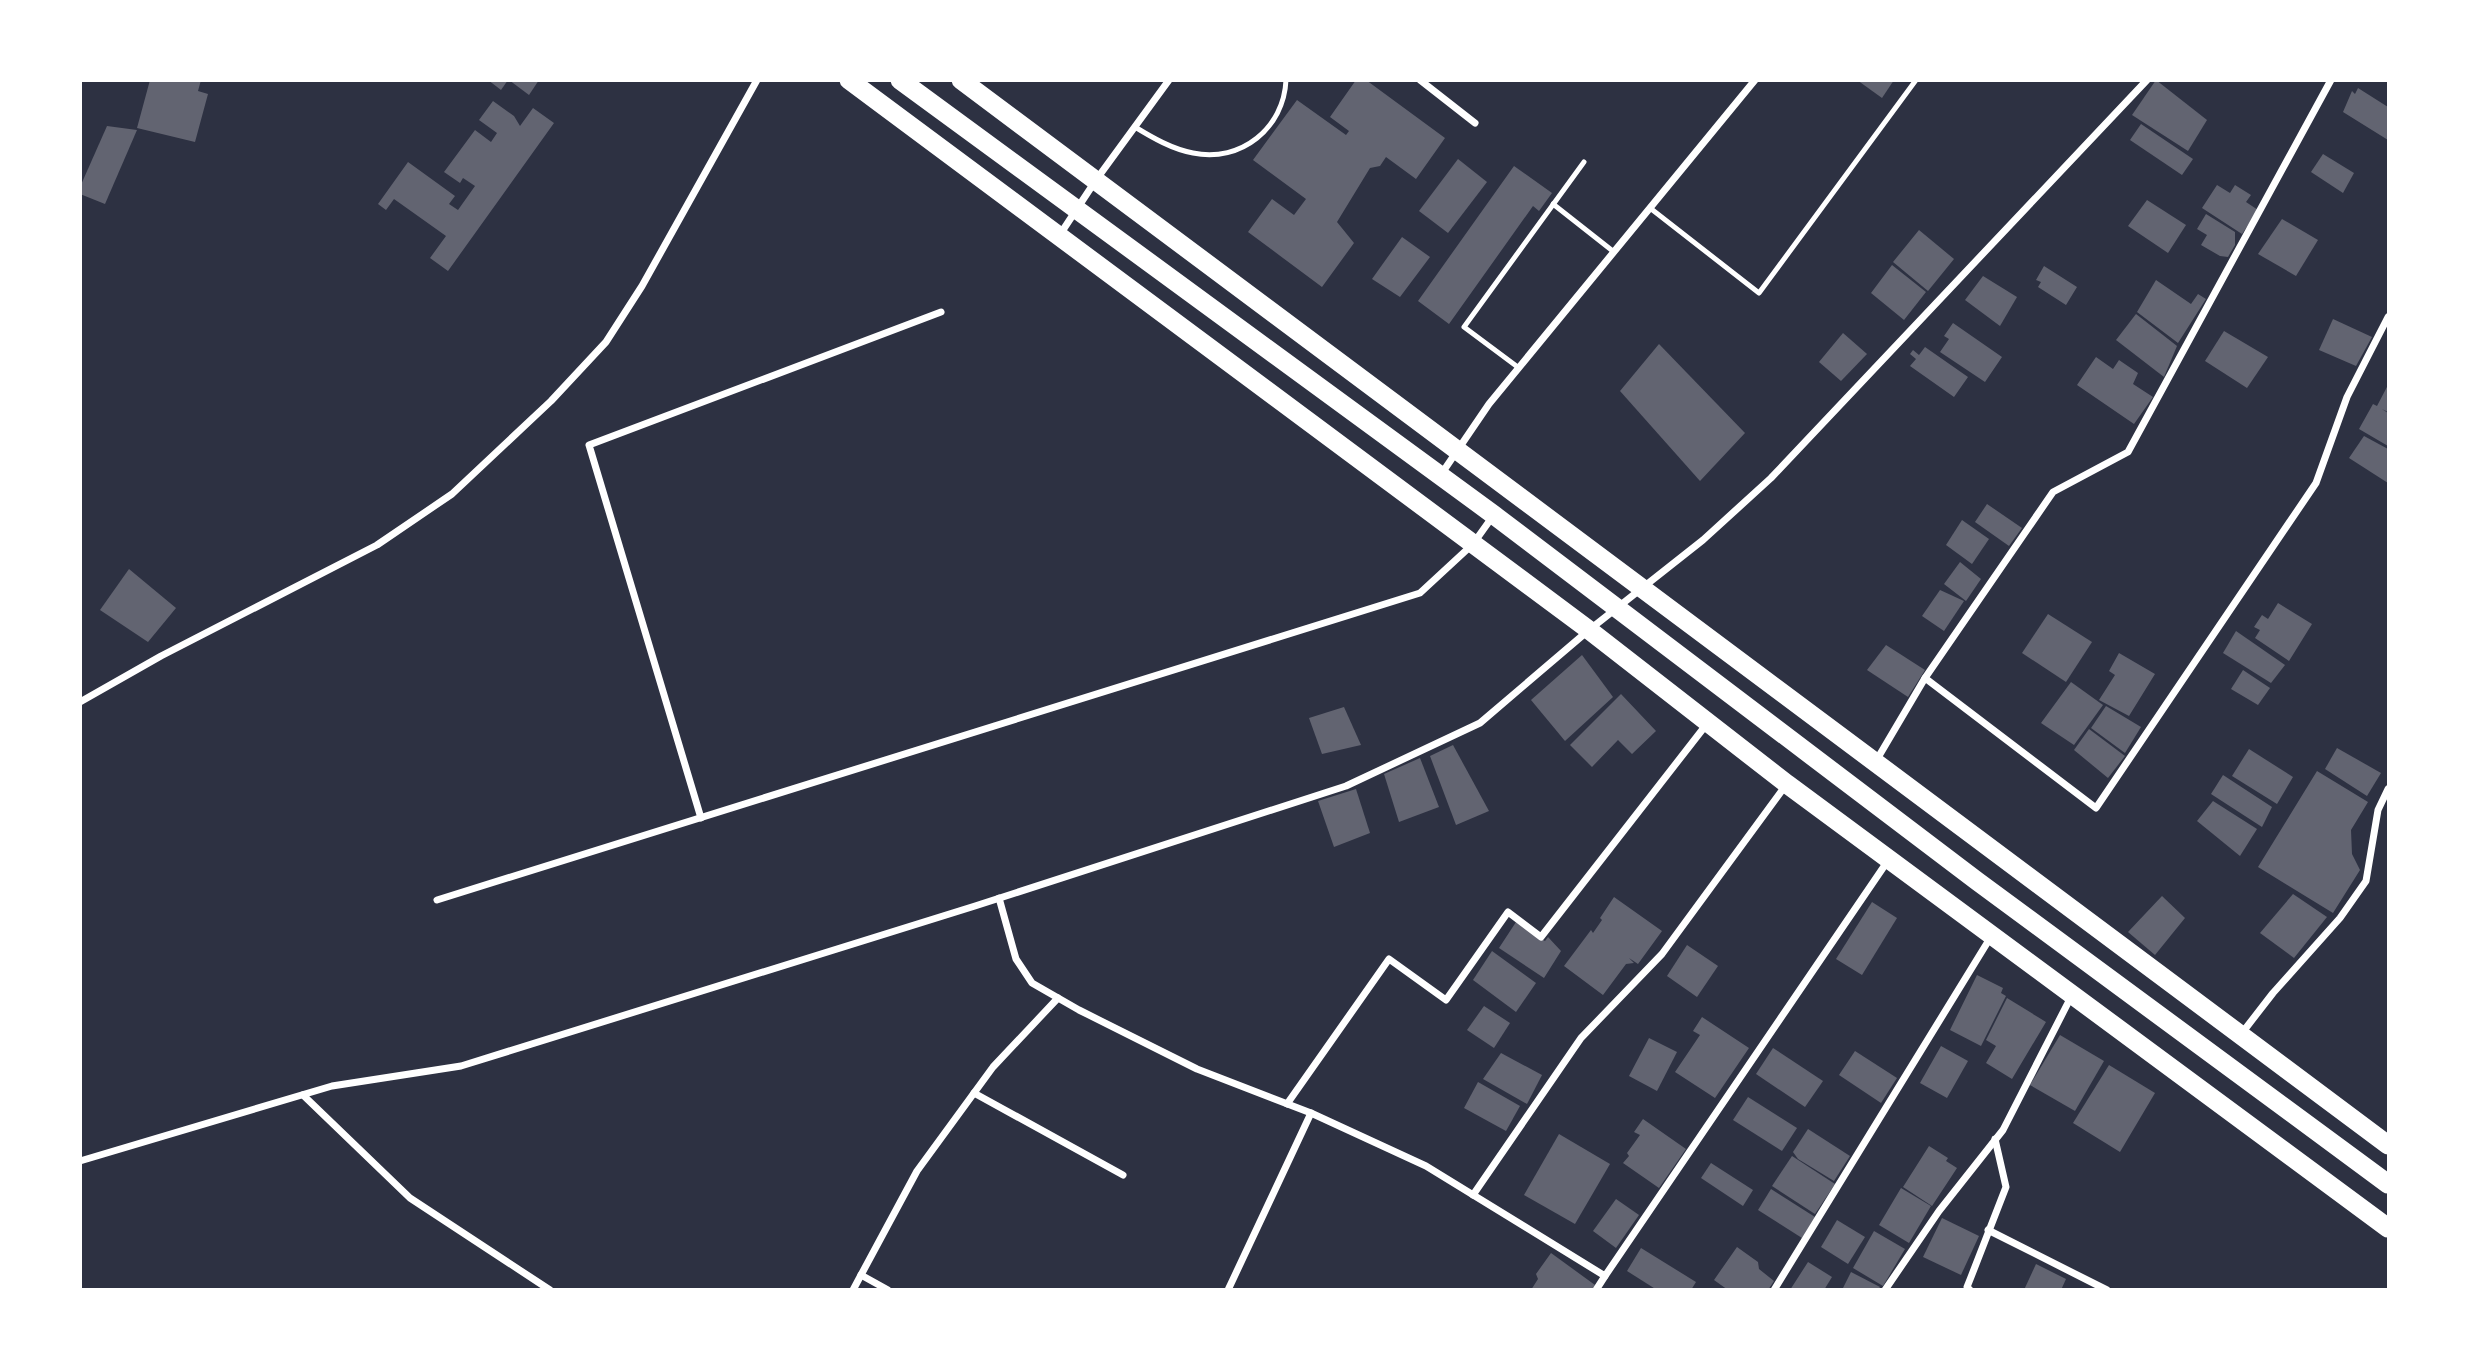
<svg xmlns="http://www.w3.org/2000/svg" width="2469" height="1370" viewBox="0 0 2469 1370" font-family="Karla,sans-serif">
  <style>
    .building { fill: #626471 }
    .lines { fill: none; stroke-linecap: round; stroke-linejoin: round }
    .service { stroke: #fff; stroke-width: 5 }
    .minor { stroke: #fff; stroke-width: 7 }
    .trunk { stroke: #fff; stroke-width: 19 }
  </style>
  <rect width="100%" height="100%" fill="#2d3142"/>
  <!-- building -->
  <g class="building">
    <polygon points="150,80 201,80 198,91 208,94 195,142 137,128"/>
    <polygon points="488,80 508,80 501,90"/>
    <polygon points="509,80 539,80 529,95"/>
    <polygon points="1356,80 1366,80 1445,138 1416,179 1386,157 1380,166 1370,168 1337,222 1354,243 1322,287 1248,232 1272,199 1294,215 1306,199 1253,160 1297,100 1346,135 1349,131 1330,117"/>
    <polygon points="1857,80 1894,80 1882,98"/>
    <polygon points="2156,80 2207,120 2188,151 2132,115"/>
    <polygon points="2358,88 2388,107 2388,140 2343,112 2352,91 2355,94"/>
    <polygon points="493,101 514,116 520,126 533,108 554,123 448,271 430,258 446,236 394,199 386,210 378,204 408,162 455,196 449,204 458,210 475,186 463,178 460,183 444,172 475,130 491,142 497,133 479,120"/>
    <polygon points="2141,124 2193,159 2182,175 2130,140"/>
    <polygon points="107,126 137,130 105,204 80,194 80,187"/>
    <polygon points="2323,154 2354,173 2343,193 2311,172"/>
    <polygon points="1458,159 1487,182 1448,233 1419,211"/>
    <polygon points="1514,166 1552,193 1539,211 1533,206 1449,324 1418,301"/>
    <polygon points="2217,185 2230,193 2235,185 2251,195 2246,202 2258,210 2242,234 2202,208"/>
    <polygon points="2147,200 2186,225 2168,253 2128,226"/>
    <polygon points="2206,214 2235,232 2235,245 2228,257 2220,256 2201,245 2207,235 2197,229"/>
    <polygon points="2282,219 2318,240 2296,276 2258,254"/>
    <polygon points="1919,230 1954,259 1928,291 1893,262"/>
    <polygon points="1402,237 1430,257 1400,297 1372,279"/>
    <polygon points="1892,265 1926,292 1904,320 1871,293"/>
    <polygon points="2044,266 2077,287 2066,305 2038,287 2041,282 2036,280"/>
    <polygon points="1983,276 2017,297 2000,326 1965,300"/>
    <polygon points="2156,280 2191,304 2198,294 2206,299 2178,343 2137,312"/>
    <polygon points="2136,314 2177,346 2164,377 2116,340"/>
    <polygon points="2333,319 2372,337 2356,366 2319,350"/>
    <polygon points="1953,323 2002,357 1985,382 1940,352 1949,339 1944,336"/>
    <polygon points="2224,331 2268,357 2247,388 2205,361"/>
    <polygon points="1843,333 1867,354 1841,381 1819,362"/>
    <polygon points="1659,344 1745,433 1700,481 1620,391"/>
    <polygon points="1925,347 1968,377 1954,397 1910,366 1916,359 1910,354 1913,350 1919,355"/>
    <polygon points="2096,357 2113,369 2119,360 2138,373 2133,384 2153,397 2134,424 2077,385"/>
    <polygon points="2388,385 2388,412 2382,409 2388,413 2388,446 2359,429 2373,404 2377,406"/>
    <polygon points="2364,436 2388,449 2388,483 2349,458"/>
    <polygon points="1987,504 2022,528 2009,546 1975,522"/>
    <polygon points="1962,520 1989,539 1972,564 1946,545"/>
    <polygon points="1960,562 1981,579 1966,601 1944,584"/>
    <polygon points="129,569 176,608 148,642 100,610"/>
    <polygon points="1940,590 1964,601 1944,631 1922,616"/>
    <polygon points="2278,603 2312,624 2289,661 2255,638 2260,630 2254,627 2262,615 2268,619"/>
    <polygon points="2048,614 2092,642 2066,682 2022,653"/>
    <polygon points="2236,631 2285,665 2271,683 2223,653"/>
    <polygon points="1886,645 1925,670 1908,697 1867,670"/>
    <polygon points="2119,653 2155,674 2129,716 2099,700 2115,675 2109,671"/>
    <polygon points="1582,655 1613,697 1565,741 1531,700"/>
    <polygon points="2243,670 2270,688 2258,705 2231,689"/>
    <polygon points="2071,682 2103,705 2074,745 2041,723"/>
    <polygon points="1621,694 1656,731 1632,754 1618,740 1592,767 1570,745"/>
    <polygon points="2106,706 2141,727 2125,753 2091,728"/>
    <polygon points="1344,707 1361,745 1322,754 1309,718"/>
    <polygon points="2089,729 2125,756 2108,778 2074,750"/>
    <polygon points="1453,745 1489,811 1456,825 1430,756"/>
    <polygon points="2337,748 2381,773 2367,796 2325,769"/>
    <polygon points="2249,749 2293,777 2277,804 2232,776"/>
    <polygon points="1420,758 1439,807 1399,822 1384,774"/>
    <polygon points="2317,771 2368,802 2351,830 2352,854 2360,870 2333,913 2258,867"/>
    <polygon points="2223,775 2272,807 2262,827 2211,794"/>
    <polygon points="1356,789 1370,833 1334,847 1318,801"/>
    <polygon points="2213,801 2257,829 2240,856 2197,821"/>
    <polygon points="2293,894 2327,917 2294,958 2260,933"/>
    <polygon points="2162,896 2185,918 2155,955 2128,932"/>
    <polygon points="1614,897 1662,931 1638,964 1629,958 1634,963 1626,964 1603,995 1564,966 1591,930 1593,933 1602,920 1600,918"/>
    <polygon points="1872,902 1897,918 1862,975 1836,959"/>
    <polygon points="1516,922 1545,941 1548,937 1561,951 1544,978 1499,948"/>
    <polygon points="1687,945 1718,966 1697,997 1667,976"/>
    <polygon points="1492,951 1536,983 1516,1012 1473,980"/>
    <polygon points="1977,975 2003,988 2001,993 2006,996 1981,1046 1950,1030"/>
    <polygon points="2007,998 2046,1022 2012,1079 1986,1063 1996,1046 1986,1040"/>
    <polygon points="1484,1006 1510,1023 1494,1048 1467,1030"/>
    <polygon points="1702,1017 1749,1048 1715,1098 1675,1072 1700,1035 1693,1031"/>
    <polygon points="2060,1035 2104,1061 2075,1111 2030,1085"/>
    <polygon points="1649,1038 1677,1052 1657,1091 1629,1076"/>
    <polygon points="1941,1046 1968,1061 1947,1098 1920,1083"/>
    <polygon points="1773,1048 1823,1081 1805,1107 1756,1074"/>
    <polygon points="1855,1051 1897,1078 1881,1103 1839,1075"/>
    <polygon points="1501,1053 1542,1075 1527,1104 1483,1079"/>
    <polygon points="2109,1065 2155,1093 2120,1152 2073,1123"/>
    <polygon points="1478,1082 1520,1106 1506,1131 1464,1108"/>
    <polygon points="1748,1097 1797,1128 1782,1151 1733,1120"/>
    <polygon points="1643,1119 1686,1149 1659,1188 1623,1163 1629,1156 1627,1153 1640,1135 1634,1132"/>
    <polygon points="1808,1129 1850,1156 1834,1181 1798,1159 1793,1152"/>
    <polygon points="1559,1134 1610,1164 1575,1224 1524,1195"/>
    <polygon points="1929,1146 1948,1158 1946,1161 1957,1168 1932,1206 1903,1187"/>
    <polygon points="1792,1156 1835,1184 1815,1214 1772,1186"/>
    <polygon points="1711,1163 1753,1190 1743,1206 1701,1178"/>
    <polygon points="1901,1188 1931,1206 1909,1243 1879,1225"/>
    <polygon points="1771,1189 1815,1217 1802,1238 1758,1210"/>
    <polygon points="1616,1199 1639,1215 1616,1248 1593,1231"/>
    <polygon points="1942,1218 1979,1236 1961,1275 1923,1257"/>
    <polygon points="1837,1220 1865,1237 1848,1264 1821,1247"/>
    <polygon points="1874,1231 1905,1249 1883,1286 1853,1268"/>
    <polygon points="1737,1247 1758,1262 1759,1269 1774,1281 1768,1290 1728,1290 1714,1280"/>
    <polygon points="1641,1248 1696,1282 1691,1290 1657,1290 1627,1271"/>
    <polygon points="1551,1253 1595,1285 1592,1290 1531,1290 1538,1279 1536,1274"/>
    <polygon points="1808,1262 1832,1277 1824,1290 1790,1290"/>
    <polygon points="2036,1264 2066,1279 2061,1290 2024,1290"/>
    <polygon points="1851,1272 1880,1287 1878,1290 1842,1290"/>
  </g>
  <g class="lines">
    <!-- service -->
    <g class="service">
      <path d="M1135 127C1153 138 1172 149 1193 153 1241 163 1284 128 1286 80"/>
      <polyline points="1553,204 1614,252"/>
      <polyline points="1650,208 1759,293 1916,80"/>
      <polyline points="1519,368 1464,327 1584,162"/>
    </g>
    <!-- minor -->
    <g class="minor">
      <polyline points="1420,80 1475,123"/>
      <polyline points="1059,236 1096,180 1169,80"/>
      <polyline points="1440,476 1489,404 1755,80"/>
      <polyline points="1925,678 2096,808 2316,483 2347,397 2388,317"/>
      <polyline points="80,702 161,656 377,545 452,494 551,401 606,342 642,286 757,80"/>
      <polyline points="1876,761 1925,678 2053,492 2128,452 2331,80"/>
      <polyline points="701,818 589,445 941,312"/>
      <polyline points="999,898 1016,959 1032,983 1079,1010 1197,1069 1311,1113 1426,1166 1605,1276 1887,862"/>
      <polyline points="437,900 1420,593 1473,544 1493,516"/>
      <polyline points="2242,1033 2273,993 2340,918 2366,881 2378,810 2388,789"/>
      <polyline points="974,1093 1123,1175"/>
      <polyline points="303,1095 410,1198 550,1290"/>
      <polyline points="1287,1104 1389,959 1446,1000 1508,912 1541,937 1706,725"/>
      <polyline points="80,1161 332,1086 461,1066 975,906 1346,786 1480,723 1589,630 1703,540 1771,478 2147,80"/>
      <polyline points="1473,1195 1581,1038 1662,954 1786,785"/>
      <polyline points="1988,1230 2107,1290"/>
      <polyline points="853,1290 861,1275"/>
      <polyline points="888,1290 861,1275 917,1171 993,1067 1058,998"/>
      <polyline points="1228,1290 1311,1113"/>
      <polyline points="1596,1290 1605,1276"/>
      <polyline points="1774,1290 1992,935"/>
      <polyline points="1885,1290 1939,1211 2003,1130 2072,995"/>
      <polyline points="1970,1290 1967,1287 1971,1277 2006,1187 1995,1139"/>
    </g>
    <!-- trunk -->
    <g class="trunk">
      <polyline points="849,80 1589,630 1787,784 2388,1228"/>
      <polyline points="900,80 1494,515 1977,881 2388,1184"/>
      <polyline points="961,80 2388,1145"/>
    </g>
  </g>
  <!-- border -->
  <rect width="2469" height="1370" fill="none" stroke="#ffffff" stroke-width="164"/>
</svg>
